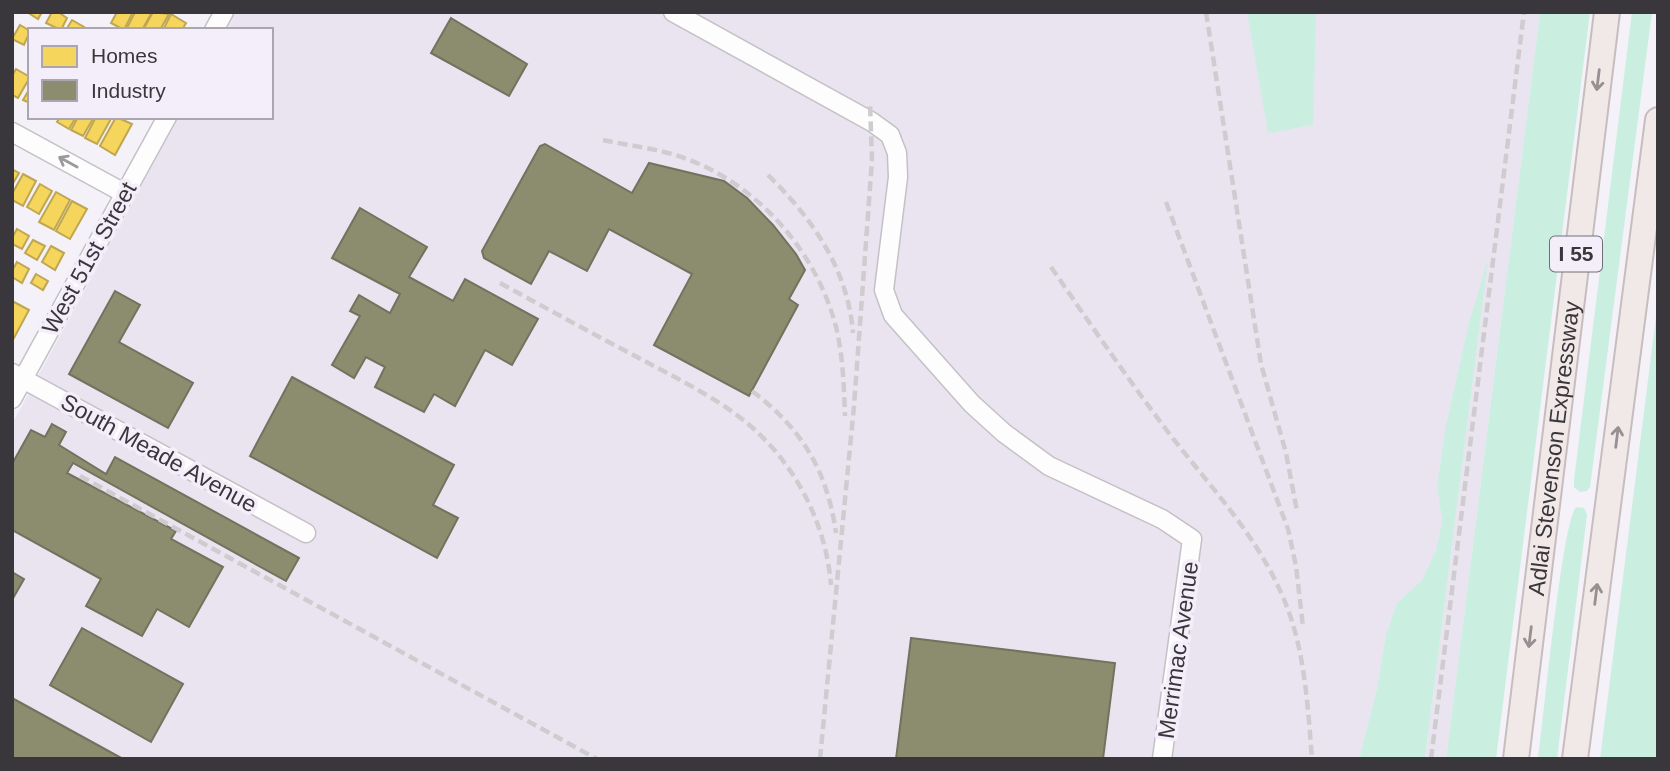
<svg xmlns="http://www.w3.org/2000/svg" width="1670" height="771" viewBox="0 0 1670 771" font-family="Helvetica,sans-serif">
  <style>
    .built { fill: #eae4f1 }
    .green { fill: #caefe1 }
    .homes { fill: #f6d55c; stroke: #bea652; stroke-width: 2 }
    .industry { fill: #8c8c6e; stroke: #73725f; stroke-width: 2 }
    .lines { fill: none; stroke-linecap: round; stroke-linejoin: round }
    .minor-casing { stroke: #c4c1c6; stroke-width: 21 }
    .highway-casing { stroke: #c7bdbe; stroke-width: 28 }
    .minor { stroke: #fdfdfe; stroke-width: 18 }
    .highway { stroke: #f1e9e8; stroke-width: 24 }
    .rail { stroke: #ceccce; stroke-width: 4.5; stroke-dasharray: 10 5; stroke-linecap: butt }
    .oneway { stroke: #969092 }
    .oneway2 { stroke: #9c9a9d }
    .labels { text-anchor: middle; stroke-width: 7; stroke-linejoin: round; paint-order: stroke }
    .shield { fill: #f4eefb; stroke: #726e75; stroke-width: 2 }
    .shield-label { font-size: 21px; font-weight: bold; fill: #3a373c }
    .street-label { font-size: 23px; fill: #3a373c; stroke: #f4eefb }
  </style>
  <rect width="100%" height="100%" fill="#f4f1f8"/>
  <!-- built -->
  <polygon class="built" points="236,12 1540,12 1446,759 1425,759 1487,266 1469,322 1445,429 1437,486 1442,521 1436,550 1422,580 1397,603 1386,634 1377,688 1359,759 12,759 12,424 179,117 271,117 271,30 227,30"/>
  <!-- green -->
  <g class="green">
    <polygon points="1247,12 1316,12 1313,125 1268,133"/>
    <polygon points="1540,12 1590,12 1496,759 1446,759"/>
    <polygon points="1632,12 1652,12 1590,487 1587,491 1580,492 1574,487 1574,480"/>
    <polygon points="1488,260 1425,759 1359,759 1377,688 1386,634 1397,603 1422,580 1436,550 1442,521 1437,486 1445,429 1469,322"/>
    <polygon points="1658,301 1658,759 1600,759"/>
    <path d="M1576 507 1584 508 1587 515 1557 759H1538C1543 724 1562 522 1576 507Z"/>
  </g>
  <!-- homes -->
  <g class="homes">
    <polygon points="27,12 42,12 38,19"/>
    <polygon points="52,12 58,12 67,18 61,30 46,23"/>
    <polygon points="117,12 133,12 124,30 111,23"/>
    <polygon points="135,12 152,12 142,30 126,30"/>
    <polygon points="153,12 169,14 160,30 143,30"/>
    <polygon points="171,14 186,23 182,30 163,30"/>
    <polygon points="72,20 84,27 83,30 66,30"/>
    <polygon points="20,25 30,31 24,45 12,39"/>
    <polygon points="16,69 30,77 18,98 12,95 12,76"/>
    <polygon points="30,88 30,103 23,100"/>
    <polygon points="60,117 76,117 69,129 57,122"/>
    <polygon points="78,117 94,117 83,136 71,130"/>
    <polygon points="96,117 112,117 97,144 85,138"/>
    <polygon points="116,117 132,124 115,155 100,146"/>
    <polygon points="12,169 19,173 12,185"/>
    <polygon points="23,174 36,181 23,206 12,200 12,194"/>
    <polygon points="40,184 52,191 39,214 27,207"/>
    <polygon points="56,192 70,200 54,230 39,222"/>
    <polygon points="72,201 87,209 70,239 56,231"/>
    <polygon points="17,229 29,236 22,249 12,244 12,238"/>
    <polygon points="33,240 45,246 37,260 25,253"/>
    <polygon points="51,246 64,253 55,270 42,262"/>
    <polygon points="17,262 29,269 22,283 12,277 12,271"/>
    <polygon points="36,274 48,281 43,290 31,283"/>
    <polygon points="14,302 29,310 14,338 12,337 12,306"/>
  </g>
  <!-- industry -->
  <g class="industry">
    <polygon points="451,18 527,64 509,96 431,53"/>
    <polygon points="545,144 632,193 649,163 724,181 747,198 773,225 796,254 805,270 789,299 798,305 749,396 654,345 692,274 609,229 587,271 549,251 531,284 484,258 482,251 540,146"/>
    <polygon points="360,208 427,247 409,277 453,301 465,279 538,319 512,365 485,350 455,406 434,394 424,412 375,387 385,367 366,357 354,378 332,365 360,316 350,311 359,295 390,313 400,294 332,258"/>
    <polygon points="115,291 140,305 119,342 193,383 168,428 69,374"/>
    <polygon points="292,377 454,465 433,505 458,518 437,558 250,456"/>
    <polygon points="52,424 66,432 59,445 106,474 115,457 299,558 286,581 73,463 67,473 176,531 171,539 223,567 189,627 157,609 142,636 86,606 101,579 12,530 12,464 31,430 45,437"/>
    <polygon points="12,572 24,579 12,600"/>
    <polygon points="82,628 183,684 151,742 50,685"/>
    <polygon points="911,638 1115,663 1103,759 896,759"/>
    <polygon points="12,698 123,759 12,759"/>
  </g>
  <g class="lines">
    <!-- minor casing -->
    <g class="minor-casing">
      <g id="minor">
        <polyline points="673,12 872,122 890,135 897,153 898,177 884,290 893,315 972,404 1004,433 1049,466 1162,519 1192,539 1162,759"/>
        <polyline points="214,30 224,12"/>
        <polyline points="12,132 124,193"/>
        <polyline points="12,373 306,533"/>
        <polyline points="12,399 167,117"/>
      </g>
    </g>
    <!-- highway casing -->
    <g class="highway-casing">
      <g id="highway">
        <path id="s1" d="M1516 759 1607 12"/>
        <polyline points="1575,759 1658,120"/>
      </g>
    </g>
    <!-- minor -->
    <use href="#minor" class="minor"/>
    <!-- highway -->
    <use href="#highway" class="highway"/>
    <!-- rail -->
    <g class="rail">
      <polyline points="1206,12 1261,364 1286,453 1297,511"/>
      <path d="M603 140C631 146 661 149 687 159 760 186 819 255 837 331 843 359 844 387 845 416"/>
      <path d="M768 175C812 218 848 269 853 333"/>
      <polyline points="1166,202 1288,529 1296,566 1303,627"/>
      <path d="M1051 267C1089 322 1127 378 1168 432 1211 488 1261 539 1287 607 1305 654 1308 708 1312 759"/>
      <path d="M500 283C546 308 591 333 637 357 674 377 714 396 747 423 795 463 826 523 831 585"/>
      <path d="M752 391C802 429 827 470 836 533"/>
      <polyline points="80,476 597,759"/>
      <polyline points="820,759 854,406 872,160 870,103"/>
      <polyline points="1431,759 1524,12"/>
    </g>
  </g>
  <!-- one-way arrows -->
  <defs><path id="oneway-shaft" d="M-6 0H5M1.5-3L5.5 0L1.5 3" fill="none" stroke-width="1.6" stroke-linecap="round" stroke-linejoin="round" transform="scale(1.75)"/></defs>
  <g class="oneway">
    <use href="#oneway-shaft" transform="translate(1598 80) rotate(97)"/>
    <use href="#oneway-shaft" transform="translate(1617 437) rotate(-83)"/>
    <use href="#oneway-shaft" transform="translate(1596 594) rotate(-83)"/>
    <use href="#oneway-shaft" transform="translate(1530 637) rotate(97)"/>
  </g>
  <use class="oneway2" href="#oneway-shaft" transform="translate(68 162) rotate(-151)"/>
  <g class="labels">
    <!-- shield labels -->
    <rect class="shield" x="1550" y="236.5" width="52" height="35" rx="5"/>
    <g class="shield-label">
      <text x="1576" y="261">I 55</text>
    </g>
    <!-- street labels -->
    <g class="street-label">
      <text transform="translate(89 258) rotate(-61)" y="8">West 51st Street</text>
      <text dy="8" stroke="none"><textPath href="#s1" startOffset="313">Adlai Stevenson Expressway</textPath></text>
      <text transform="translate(159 453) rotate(29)" y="8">South Meade Avenue</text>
      <text transform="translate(1178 650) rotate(-82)" y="8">Merrimac Avenue</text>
    </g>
  </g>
  <!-- border -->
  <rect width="1670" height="771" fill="none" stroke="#3a373c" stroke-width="28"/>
  <!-- legend -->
  <rect x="28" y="28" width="245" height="91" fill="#f4eefb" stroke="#aaa5af" stroke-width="2"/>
  <rect x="42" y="46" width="35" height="21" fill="#f6d55c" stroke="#aaa5af" stroke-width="2"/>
  <text x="91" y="63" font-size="21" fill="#3a373c">Homes</text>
  <rect x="42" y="80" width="35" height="21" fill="#8c8c6e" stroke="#aaa5af" stroke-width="2"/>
  <text x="91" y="98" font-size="21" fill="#3a373c">Industry</text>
</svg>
